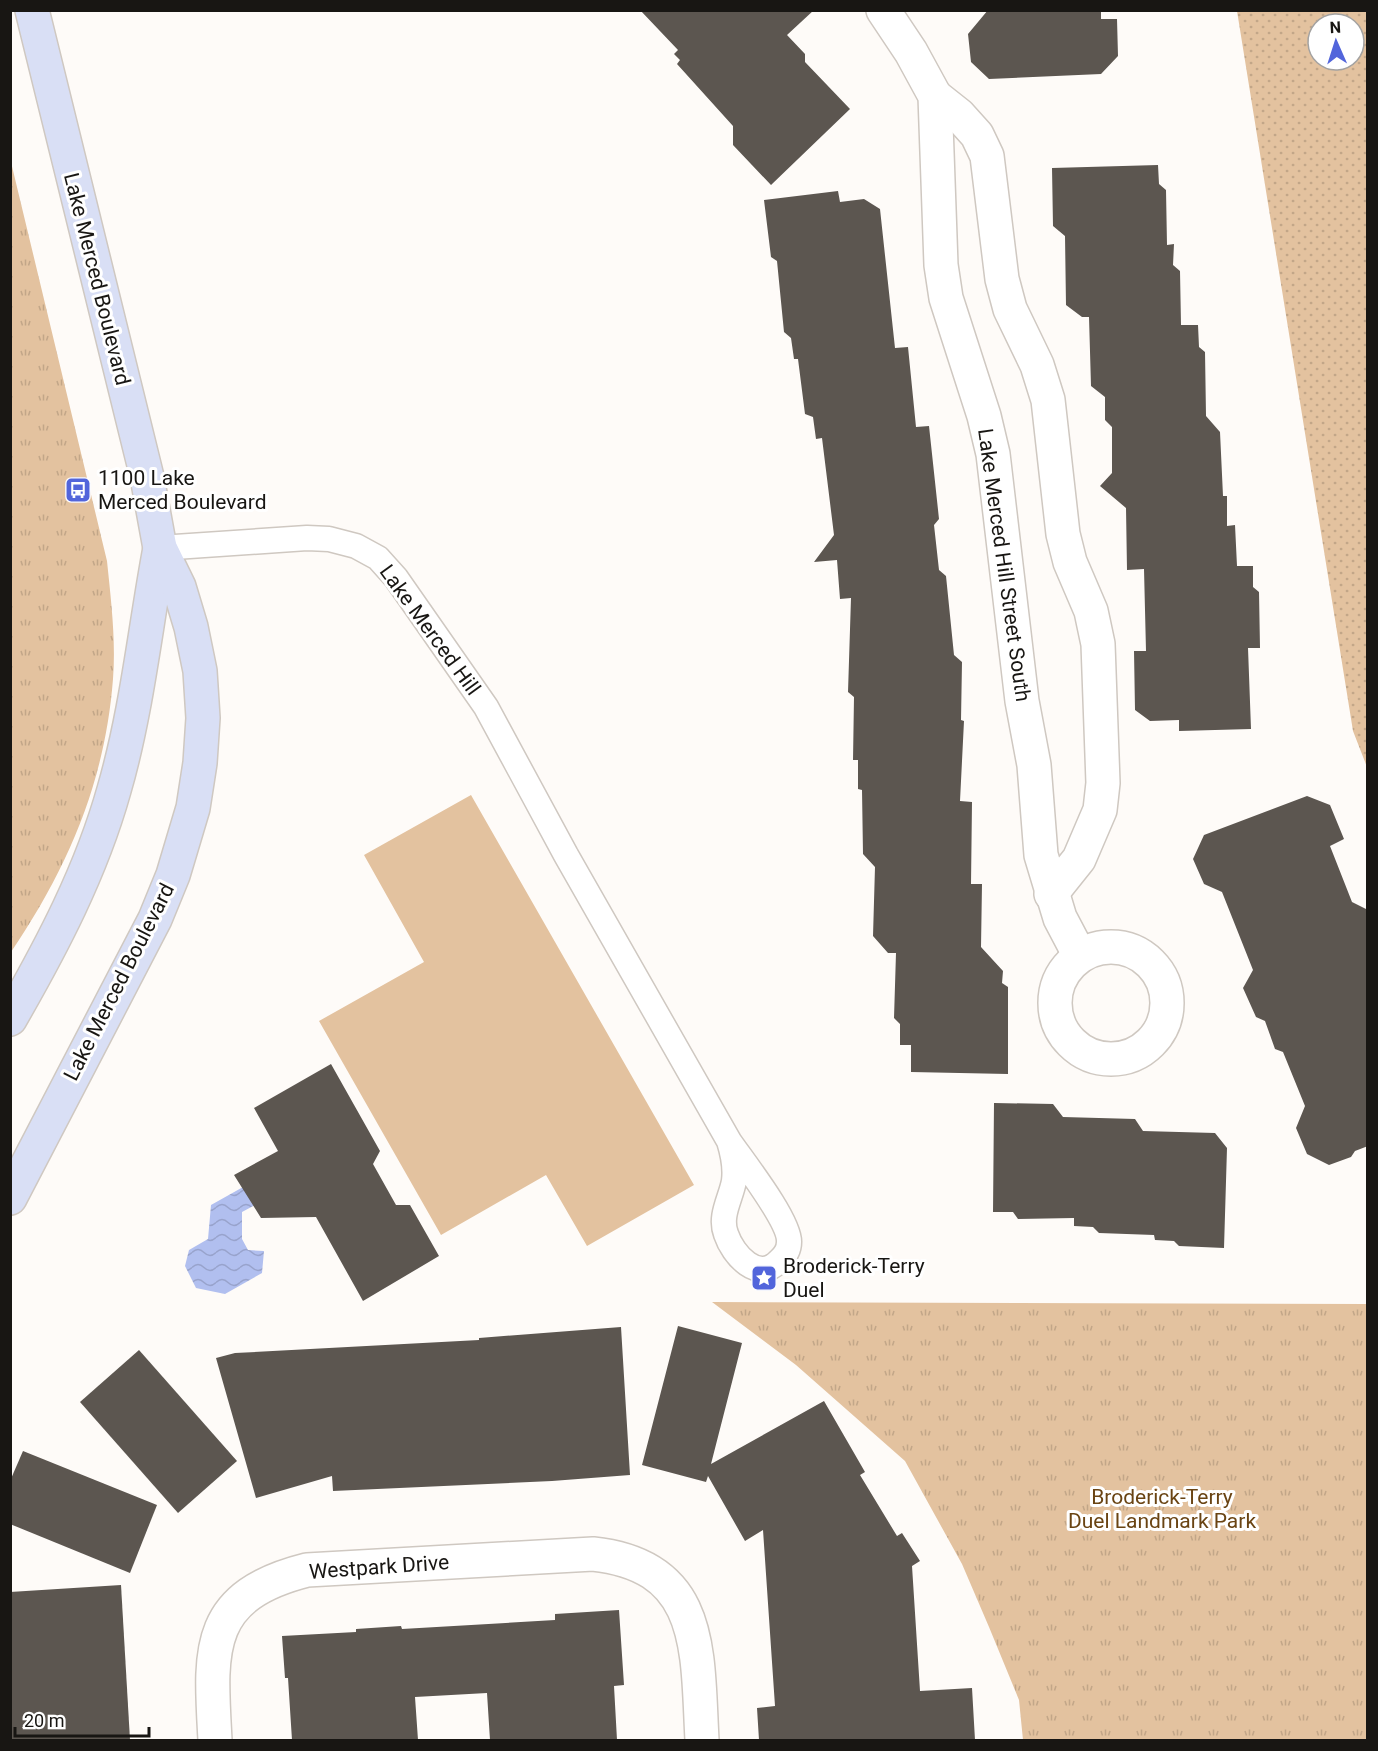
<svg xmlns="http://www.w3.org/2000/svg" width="1378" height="1751" viewBox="0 0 1378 1751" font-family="Roboto,sans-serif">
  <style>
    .grass { fill: url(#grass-dots); fill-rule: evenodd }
    .park { fill: url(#park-tufts) }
    .pitch { fill: #e3c29f }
    .water { fill: url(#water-waves) }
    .building { fill: #5c5650 }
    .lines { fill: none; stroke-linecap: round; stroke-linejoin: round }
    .service-casing { stroke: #cfc8c1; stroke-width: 27 }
    .minor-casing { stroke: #cfc8c1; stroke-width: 36 }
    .secondary-casing { stroke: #cfc8c1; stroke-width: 36 }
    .service { stroke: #fff; stroke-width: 24 }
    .minor { stroke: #fff; stroke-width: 33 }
    .secondary { stroke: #d9dff5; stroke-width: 33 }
    .labels { text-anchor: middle; stroke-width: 6; stroke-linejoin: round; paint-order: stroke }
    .street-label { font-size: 21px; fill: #181613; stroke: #fff }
    .poi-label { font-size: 21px; fill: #181613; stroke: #fff; text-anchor: start }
    .park-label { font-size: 21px; fill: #6a4413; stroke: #fff }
  </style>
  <defs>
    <pattern id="grass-dots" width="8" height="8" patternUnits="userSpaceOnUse" patternTransform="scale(1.5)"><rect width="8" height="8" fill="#e3c29f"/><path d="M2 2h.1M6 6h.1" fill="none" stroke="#c2a688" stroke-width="1.8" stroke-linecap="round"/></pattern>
    <pattern id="park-tufts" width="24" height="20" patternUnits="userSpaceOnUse" patternTransform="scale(1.5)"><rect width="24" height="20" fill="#e3c29f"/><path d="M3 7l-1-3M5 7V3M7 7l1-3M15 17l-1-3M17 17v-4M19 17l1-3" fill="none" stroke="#c2a688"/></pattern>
    <pattern id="water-waves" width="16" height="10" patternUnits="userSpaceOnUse" patternTransform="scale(1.5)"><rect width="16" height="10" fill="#b1bfef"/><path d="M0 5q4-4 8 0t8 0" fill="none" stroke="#98a3cc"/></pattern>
  </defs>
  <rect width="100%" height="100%" fill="#fefbf8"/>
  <!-- grass -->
  <path class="grass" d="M1237 11H1367V767L1353 731ZM1318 24H1354V60H1318Z"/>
  <!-- park -->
  <g class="park">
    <path d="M10 158 107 561C111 600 116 640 113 679 105 782 68 868 11 952Z"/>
    <polygon points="712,1302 1367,1304 1367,1740 1023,1740 1019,1700 989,1627 962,1564 905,1461 796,1365"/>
  </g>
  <!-- pitch -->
  <polygon class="pitch" points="471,795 694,1185 587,1246 546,1175 441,1235 319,1021 424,962 364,855"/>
  <!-- water -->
  <polygon class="water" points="261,1177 272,1196 242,1212 242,1239 248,1250 264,1251 262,1273 225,1294 196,1288 185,1266 189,1250 208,1239 211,1205"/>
  <!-- building -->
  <g class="building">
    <polygon points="640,10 814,10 787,35 805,54 805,62 850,109 771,185 733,145 733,126 677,64 680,60 674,54 678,50"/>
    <polygon points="988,10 1101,10 1101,19 1117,19 1118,56 1101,74 989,79 971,62 968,34"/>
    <polygon points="1158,165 1159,184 1166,190 1167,245 1174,244 1173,265 1180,271 1181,325 1198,325 1199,347 1205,352 1206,416 1220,432 1223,496 1227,496 1227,526 1235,525 1237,566 1253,566 1253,587 1259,592 1260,648 1248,648 1251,729 1179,731 1179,720 1150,721 1135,710 1134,651 1146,651 1144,569 1127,570 1126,508 1100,486 1112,473 1112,427 1105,420 1105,397 1091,386 1089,317 1082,317 1066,305 1065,236 1053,226 1052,168"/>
    <polygon points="838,191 840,202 864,199 880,209 895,348 908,347 916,427 929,426 939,519 934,525 939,570 946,576 954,655 962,662 961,720 964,721 960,801 972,802 971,884 982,884 981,947 1003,971 1002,983 1008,987 1008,1074 911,1072 911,1045 900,1045 900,1024 894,1018 896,953 888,953 873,936 875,867 863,854 862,790 858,789 858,760 853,760 854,697 848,692 851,598 840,599 837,560 814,562 834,535 822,438 816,439 813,417 805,414 798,359 794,359 791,338 784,332 777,261 771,257 764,200"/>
    <polygon points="1307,796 1330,805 1344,839 1330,846 1352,902 1368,910 1368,1146 1355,1151 1351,1157 1329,1165 1307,1154 1296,1128 1305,1106 1283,1052 1275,1049 1265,1021 1256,1017 1243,988 1253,970 1222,892 1204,884 1193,859 1204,835"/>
    <polygon points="331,1064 380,1151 373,1164 396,1205 410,1205 439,1256 363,1301 316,1217 261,1218 234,1175 278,1151 254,1108"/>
    <polygon points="994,1103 1053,1104 1063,1117 1135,1119 1143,1131 1215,1133 1227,1148 1224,1248 1179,1246 1174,1241 1155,1240 1154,1235 1099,1233 1093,1227 1074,1226 1074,1218 1018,1219 1013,1212 993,1212"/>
    <polygon points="678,1326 742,1343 711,1464 824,1401 865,1472 860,1475 897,1536 902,1533 920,1561 912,1566 920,1691 972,1688 975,1740 759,1740 757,1708 775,1706 763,1530 745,1541 708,1476 706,1482 642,1465"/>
    <polygon points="621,1327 630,1475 552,1481 333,1491 332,1476 256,1498 216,1358 235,1353 479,1340 479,1338"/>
    <polygon points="139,1350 237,1461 178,1513 80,1402"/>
    <polygon points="23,1451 157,1505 130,1573 10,1524 10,1481"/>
    <polygon points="121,1585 130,1740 10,1740 10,1592"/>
    <polygon points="619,1610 624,1685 614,1686 617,1740 490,1740 487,1693 415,1697 418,1740 292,1740 288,1678 285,1678 282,1636 356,1632 356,1629 401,1626 402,1629 555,1620 555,1614"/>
  </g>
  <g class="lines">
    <!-- service casing -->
    <g class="service-casing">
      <path id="service" d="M160 548 307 538 329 539 356 546 378 558 396 578 486 707 566 855 729 1141C733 1154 736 1166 734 1181 731 1198 719 1216 726 1234 733 1255 758 1283 779 1261 785 1256 789 1250 789 1242 790 1221 742 1160 729 1141"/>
    </g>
    <!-- minor casing -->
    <g class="minor-casing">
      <g id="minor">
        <polyline points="883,10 911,52 935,96 941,265 946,298 984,416 993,454 1022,701 1034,765 1041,855 1060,918 1080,956"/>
        <polyline points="935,96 959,115 977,135 987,156 1002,279 1010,309 1037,365 1048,400 1063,534 1070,562 1091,611 1098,644 1103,783 1100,810 1079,859 1051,894"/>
        <circle cx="1111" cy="1003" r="56"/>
        <path d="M215 1740C210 1650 204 1596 307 1570L593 1554C705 1566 697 1652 702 1740"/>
      </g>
    </g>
    <!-- secondary casing -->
    <g class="secondary-casing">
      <g id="secondary">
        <path d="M10 1019C52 946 91 872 114 790 137 711 145 628 160 548"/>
        <polyline points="10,1198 155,919 173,875 193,808 200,763 203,718 200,671 191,627 179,587 160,548 147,477 32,10"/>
      </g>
    </g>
    <!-- service -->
    <use href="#service" class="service"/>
    <!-- minor -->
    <use href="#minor" class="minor"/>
    <!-- secondary -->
    <use href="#secondary" class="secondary"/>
  </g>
  <!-- icons -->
  <defs>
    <g id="bus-square" transform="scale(1.35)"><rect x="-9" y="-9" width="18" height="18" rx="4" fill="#5265db" stroke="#fff"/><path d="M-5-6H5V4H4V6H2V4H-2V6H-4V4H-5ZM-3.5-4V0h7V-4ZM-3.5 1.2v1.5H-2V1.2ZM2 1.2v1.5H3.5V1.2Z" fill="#fff"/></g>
    <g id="sight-square" transform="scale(1.35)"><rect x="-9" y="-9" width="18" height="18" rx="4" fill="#5265db" stroke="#fff"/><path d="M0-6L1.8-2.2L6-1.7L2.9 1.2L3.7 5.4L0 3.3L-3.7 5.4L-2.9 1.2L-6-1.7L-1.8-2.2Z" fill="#fff"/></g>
  </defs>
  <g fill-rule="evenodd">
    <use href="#bus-square" x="78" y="490"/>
    <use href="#sight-square" x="764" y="1278"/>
  </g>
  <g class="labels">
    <!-- street labels -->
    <g class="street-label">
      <text transform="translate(97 279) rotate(76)" y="7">Lake Merced Boulevard</text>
      <text transform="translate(1004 565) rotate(82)" y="7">Lake Merced Hill Street South</text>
      <text transform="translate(430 630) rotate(54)" y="7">Lake Merced Hill</text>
      <text transform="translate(119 982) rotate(-63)" y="7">Lake Merced Boulevard</text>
      <text transform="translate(379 1567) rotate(-4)" y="7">Westpark Drive</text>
    </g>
    <!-- poi labels -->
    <g class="poi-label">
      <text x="98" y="485">1100 Lake<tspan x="98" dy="24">Merced Boulevard</tspan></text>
      <text x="783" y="1273">Broderick-Terry<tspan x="783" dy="24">Duel</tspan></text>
    </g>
    <!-- park labels -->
    <g class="park-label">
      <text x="1162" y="1504">Broderick-Terry<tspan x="1162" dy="24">Duel Landmark Park</tspan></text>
    </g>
  </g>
  <!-- border -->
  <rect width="1378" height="1751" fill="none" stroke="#181613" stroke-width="24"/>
  <!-- north arrow -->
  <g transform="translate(1336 42) rotate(357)"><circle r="28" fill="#ffffff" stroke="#a3a2a1" stroke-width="1.5"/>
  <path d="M0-4.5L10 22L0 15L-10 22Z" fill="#5265db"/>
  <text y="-9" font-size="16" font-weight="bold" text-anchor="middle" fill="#181613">N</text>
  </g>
  <!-- scale -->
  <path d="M15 1727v9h134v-9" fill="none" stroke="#181613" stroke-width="3"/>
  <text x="24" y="1727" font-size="18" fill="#181613" stroke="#ffffff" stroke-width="4.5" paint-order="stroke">20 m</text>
</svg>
